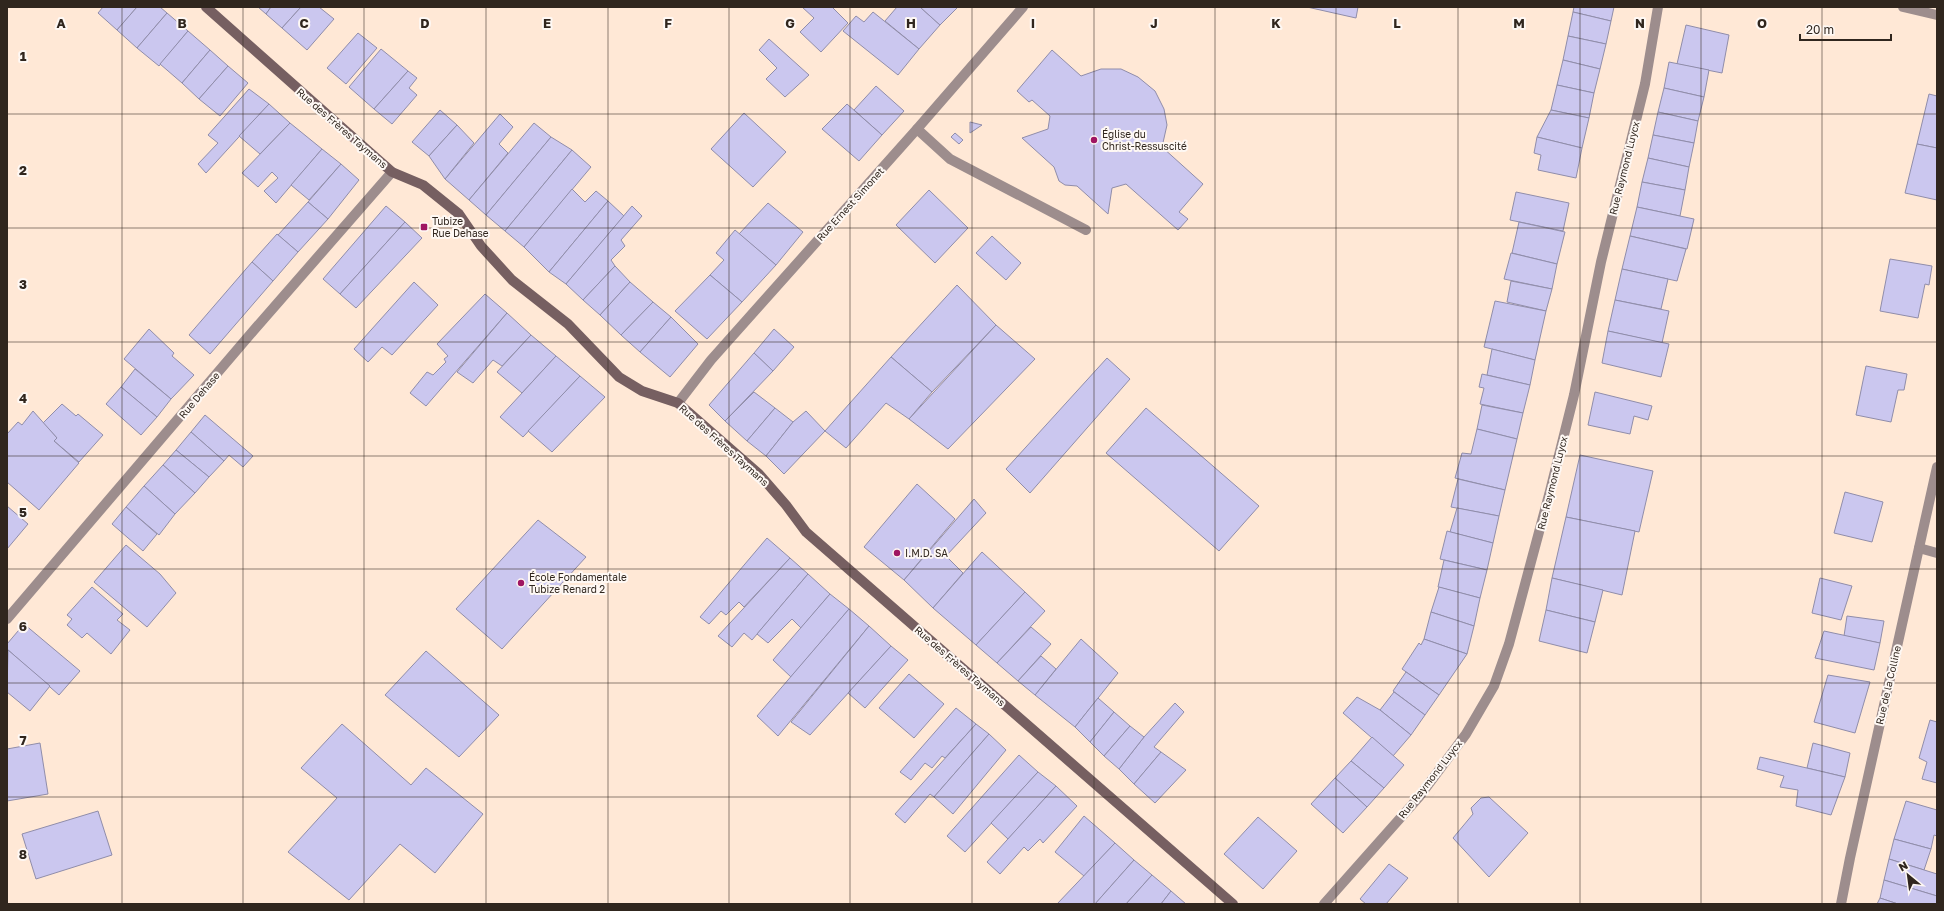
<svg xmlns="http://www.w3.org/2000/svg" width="1944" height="911" viewBox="0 0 1944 911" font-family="'Golos Text',sans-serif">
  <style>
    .building { fill: #cbc7ef; stroke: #908daa }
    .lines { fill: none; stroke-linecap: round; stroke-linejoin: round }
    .lane { stroke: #9d8d8d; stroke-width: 10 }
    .street { stroke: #9d8d8d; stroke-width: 10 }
    .secondary { stroke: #765f61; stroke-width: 10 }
    .grid { fill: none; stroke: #30261e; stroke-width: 1; stroke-opacity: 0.55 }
    .poi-dot { fill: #9f1562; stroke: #fef8f4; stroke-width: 1.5 }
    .labels { text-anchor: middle; stroke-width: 4; stroke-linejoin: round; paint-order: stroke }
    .street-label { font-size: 10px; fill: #30261e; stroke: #fef8f4 }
    .poi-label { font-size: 10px; fill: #30261e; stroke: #fef8f4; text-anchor: start }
    .grid-label { font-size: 13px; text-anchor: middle; font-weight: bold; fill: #30261e; stroke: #fef8f4; stroke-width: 4; stroke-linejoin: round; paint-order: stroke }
  </style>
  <rect width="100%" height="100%" fill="#ffe8d6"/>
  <!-- building -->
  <g class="building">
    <polygon points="103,7 137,7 117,30 98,13"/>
    <polygon points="137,7 160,7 167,13 137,48 117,30"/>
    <polygon points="258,7 271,7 266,14"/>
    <polygon points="271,7 301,7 282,28 266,14"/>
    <polygon points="301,7 319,7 334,19 307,50 282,28"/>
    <polygon points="802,7 832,7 848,23 821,52 800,32 814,18"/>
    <polygon points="897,7 920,7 940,25 919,49 885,21"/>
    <polygon points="920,7 958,7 940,25"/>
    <polygon points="1307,7 1358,7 1356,18"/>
    <polygon points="1574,7 1614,7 1611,21 1573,12"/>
    <polygon points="873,12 919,49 898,75 843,31 856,16 864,22"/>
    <polygon points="1573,12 1611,21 1606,44 1568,36"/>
    <polygon points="167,13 188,31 159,66 137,48"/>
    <polygon points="1686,25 1729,35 1722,73 1677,64"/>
    <polygon points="188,31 210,50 182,83 160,64"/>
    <polygon points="358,33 377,48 346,84 327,68"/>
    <polygon points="1568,36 1606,44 1600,69 1563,60"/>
    <polygon points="769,39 809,75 785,97 766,79 777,68 759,50"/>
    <polygon points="381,49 408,71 374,109 349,87"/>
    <polygon points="210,50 228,66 199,99 182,83"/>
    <polygon points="1052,50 1081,76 1101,69 1121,69 1138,77 1155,91 1164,109 1167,125 1162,147 1203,184 1179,212 1188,219 1178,230 1126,184 1112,188 1108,214 1077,186 1065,185 1059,181 1054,167 1022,138 1048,129 1050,116 1032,100 1029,102 1017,91"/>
    <polygon points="1563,60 1600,69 1594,93 1557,85"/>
    <polygon points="1669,62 1709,70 1704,97 1664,88"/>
    <polygon points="228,66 248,83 220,116 199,99"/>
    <polygon points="408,71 417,78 409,88 417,95 392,124 374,109"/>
    <polygon points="1557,85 1594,93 1589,118 1551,110"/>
    <polygon points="876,86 904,111 882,135 854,110"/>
    <polygon points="1664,88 1704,97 1698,121 1658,112"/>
    <polygon points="249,89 269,104 206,173 198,164 218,143 208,135"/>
    <polygon points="1929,94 1937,96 1937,148 1917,144"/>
    <polygon points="269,104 290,123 260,154 239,136"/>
    <polygon points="847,104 882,135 859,161 822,129"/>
    <polygon points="440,110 457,125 429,156 412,142"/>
    <polygon points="1551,110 1589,118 1582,148 1537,137"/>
    <polygon points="1658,112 1698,121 1694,143 1653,135"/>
    <polygon points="744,113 786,152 753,187 711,149"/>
    <polygon points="500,114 513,127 499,144 508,153 469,200 445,179"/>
    <polygon points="970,122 982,125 970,133"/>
    <polygon points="290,123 322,149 276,203 264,191 278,178 272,172 258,187 242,173"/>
    <polygon points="534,123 551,137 486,215 469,200"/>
    <polygon points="457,125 474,143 445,179 429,156"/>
    <polygon points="955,133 963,140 959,144 951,137"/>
    <polygon points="1653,135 1694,143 1689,167 1648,158"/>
    <polygon points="551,137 572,150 505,231 486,215"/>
    <polygon points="1537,137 1582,148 1576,178 1538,170 1541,155 1534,153"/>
    <polygon points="1917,144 1937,148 1937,200 1905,193"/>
    <polygon points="322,149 341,164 309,200 291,185"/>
    <polygon points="572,150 591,167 524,247 505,231"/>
    <polygon points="1648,158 1689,167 1685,190 1642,182"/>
    <polygon points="341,164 359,180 328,219 308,202"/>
    <polygon points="1642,182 1685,190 1680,216 1637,207"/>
    <polygon points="572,189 585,202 596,191 608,201 549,272 524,247"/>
    <polygon points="929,190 968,228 935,263 896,225"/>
    <polygon points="1516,192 1569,203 1563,231 1510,220"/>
    <polygon points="608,201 624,216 566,284 549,272"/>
    <polygon points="308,202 328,219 298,252 278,235"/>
    <polygon points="768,203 803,232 776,265 739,234"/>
    <polygon points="386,206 405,222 340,294 323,279"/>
    <polygon points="632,206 642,216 621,240 625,246 611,260 615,266 583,300 566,284"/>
    <polygon points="1637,207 1694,219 1687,249 1630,236"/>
    <polygon points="405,222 422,238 356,308 340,294"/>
    <polygon points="1519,222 1565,232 1557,264 1512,253"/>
    <polygon points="735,230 776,265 742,302 710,275 724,260 716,253"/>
    <polygon points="277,234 298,252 273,281 252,262"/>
    <polygon points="992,236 1021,263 1006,280 976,253"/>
    <polygon points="1630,236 1686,249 1677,281 1622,269"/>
    <polygon points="1511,253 1557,264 1552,289 1504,279"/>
    <polygon points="1890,259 1932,266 1929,285 1925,284 1918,318 1880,311"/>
    <polygon points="252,262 273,281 210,354 189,335"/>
    <polygon points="615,266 630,282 600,315 583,300"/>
    <polygon points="1622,269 1668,279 1661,309 1615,300"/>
    <polygon points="710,275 742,302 707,339 675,311"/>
    <polygon points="1511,281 1552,289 1546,311 1507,302"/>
    <polygon points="414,282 438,305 392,355 382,347 368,362 354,349"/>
    <polygon points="630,282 653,302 621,335 600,315"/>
    <polygon points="957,285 996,325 932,392 891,357"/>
    <polygon points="485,294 507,313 426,406 410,393 427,372 433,375 446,362 444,359 448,356 437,344"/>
    <polygon points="1615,300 1669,311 1662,343 1608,331"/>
    <polygon points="1495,301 1546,311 1535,360 1484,347"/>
    <polygon points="653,302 671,317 640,352 621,335"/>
    <polygon points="507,313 531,335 502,366 493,360 473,383 457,372"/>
    <polygon points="671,317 698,344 670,377 640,352"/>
    <polygon points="996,325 1035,359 948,449 909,419"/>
    <polygon points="149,329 174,353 172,356 194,375 171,399 124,359"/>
    <polygon points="774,329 794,347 773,371 754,353"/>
    <polygon points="1608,331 1669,344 1661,377 1602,363"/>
    <polygon points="531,335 556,356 522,393 497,372"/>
    <polygon points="1492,349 1535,360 1530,385 1487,375"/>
    <polygon points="754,353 773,371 725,421 709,405"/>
    <polygon points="556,356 580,376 523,437 500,417"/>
    <polygon points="891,357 932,392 909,419 886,403 846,448 825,431"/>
    <polygon points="1107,358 1130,379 1030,493 1006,469"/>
    <polygon points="1866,366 1907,374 1904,390 1898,390 1891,422 1856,415"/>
    <polygon points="135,369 171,399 157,417 121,387"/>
    <polygon points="1482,374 1530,385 1523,413 1480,404 1484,388 1479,387"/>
    <polygon points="580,376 605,397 552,452 528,431"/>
    <polygon points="121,387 157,417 141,435 106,404"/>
    <polygon points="754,392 775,408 747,441 725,421"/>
    <polygon points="1595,392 1652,406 1648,420 1634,416 1630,434 1588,425"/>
    <polygon points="62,404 76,416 78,414 103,435 79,462 54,441 57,438 43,423"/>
    <polygon points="1482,405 1523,413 1517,439 1477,429"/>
    <polygon points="775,408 793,422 766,456 747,441"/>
    <polygon points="1146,408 1259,506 1219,551 1106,453"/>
    <polygon points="33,411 57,438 54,441 79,463 39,510 7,482 7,434 18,422 22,425"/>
    <polygon points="806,411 825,431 784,474 766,456 793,422"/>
    <polygon points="205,415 253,456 243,467 229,455 224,461 191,432"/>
    <polygon points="1477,429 1517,439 1505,490 1455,478 1462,453 1471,454"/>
    <polygon points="191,432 224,461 209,477 176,450"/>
    <polygon points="176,450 209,477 195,493 163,465"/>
    <polygon points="1580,455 1653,471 1639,532 1566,517"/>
    <polygon points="163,465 195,493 175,514 144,486"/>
    <polygon points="1458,479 1505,490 1499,516 1451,507"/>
    <polygon points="917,484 955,519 904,580 864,547"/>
    <polygon points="144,486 175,514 159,535 126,507"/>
    <polygon points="1845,492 1883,502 1872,542 1834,533"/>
    <polygon points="974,499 986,513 946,556 963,573 933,608 904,580"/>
    <polygon points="7,506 28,524 7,549"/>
    <polygon points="126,507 157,534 143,551 112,524"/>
    <polygon points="1457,508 1499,516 1493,543 1450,532"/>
    <polygon points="1566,517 1635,531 1622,595 1552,578"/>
    <polygon points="538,520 586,557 502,649 456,609"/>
    <polygon points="1447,531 1493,543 1487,570 1440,559"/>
    <polygon points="767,538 790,558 744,607 739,602 726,615 721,611 709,624 700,617"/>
    <polygon points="126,545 160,574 176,593 147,627 94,582"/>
    <polygon points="982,552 1025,592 976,645 933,608"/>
    <polygon points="790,558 808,574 752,640 744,633 732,647 718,636"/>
    <polygon points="1444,560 1487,570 1480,598 1438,587"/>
    <polygon points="808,574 830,594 801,628 792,619 768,643 757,634"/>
    <polygon points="1552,578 1603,590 1595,622 1546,610"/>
    <polygon points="1820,578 1852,586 1841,620 1812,613"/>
    <polygon points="92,587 123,614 117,620 130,630 111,654 87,633 82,638 67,625 72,619 67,615"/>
    <polygon points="1439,587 1480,598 1474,626 1431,612"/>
    <polygon points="1025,592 1045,611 997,663 976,645"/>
    <polygon points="830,594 849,609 791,677 773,660"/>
    <polygon points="849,609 869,626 778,736 757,716"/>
    <polygon points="1546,610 1595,622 1587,653 1539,641"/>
    <polygon points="1431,612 1474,626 1467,654 1424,639"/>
    <polygon points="1847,616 1884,621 1880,643 1844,636"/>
    <polygon points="24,624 80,671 59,695 7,649 7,644"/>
    <polygon points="869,626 891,646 810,735 791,722"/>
    <polygon points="1031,627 1051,644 1018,681 997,663"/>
    <polygon points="1824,631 1880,643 1874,670 1815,658"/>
    <polygon points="1081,639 1118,673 1075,727 1035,695"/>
    <polygon points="1424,639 1467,654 1439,695 1402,669 1419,643 1421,645"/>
    <polygon points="891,646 908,660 865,708 848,693"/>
    <polygon points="8,650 50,686 30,711 7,692"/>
    <polygon points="426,651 499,715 459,757 385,695"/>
    <polygon points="1041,656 1056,669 1035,695 1018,681"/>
    <polygon points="1406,672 1439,695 1425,715 1393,691"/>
    <polygon points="909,674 944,704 914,738 879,708"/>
    <polygon points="1828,675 1870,682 1855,733 1814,722"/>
    <polygon points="1394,692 1425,715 1411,735 1380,710"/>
    <polygon points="1357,697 1380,710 1411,735 1393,756 1343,713"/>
    <polygon points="1098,698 1114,712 1090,742 1075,727"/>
    <polygon points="1175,703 1184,712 1154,747 1161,752 1134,784 1119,769 1144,737"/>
    <polygon points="956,708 976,724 945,758 942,756 932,768 925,763 911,780 900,772"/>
    <polygon points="1114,712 1130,726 1104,756 1090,742"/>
    <polygon points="1930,720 1937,722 1937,783 1922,779 1927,762 1919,758"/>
    <polygon points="342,724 411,785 426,768 483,814 435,873 400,844 349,900 288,852 337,798 301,768"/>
    <polygon points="976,724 989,734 934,797 930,794 905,823 895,814"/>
    <polygon points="1130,726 1144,737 1119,769 1104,756"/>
    <polygon points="989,734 1006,750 953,814 934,797"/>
    <polygon points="1372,737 1404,765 1384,788 1351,761"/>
    <polygon points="40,743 48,794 7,801 7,749"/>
    <polygon points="1813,743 1850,753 1845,777 1807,768"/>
    <polygon points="1161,752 1186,770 1155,803 1134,784"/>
    <polygon points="1019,755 1038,772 965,852 947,836"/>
    <polygon points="1760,757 1845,777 1831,815 1796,806 1798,790 1780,787 1784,776 1757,769"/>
    <polygon points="1351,761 1384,788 1367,807 1335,778"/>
    <polygon points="1038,772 1056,786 1008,839 991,823"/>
    <polygon points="1335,778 1367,807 1343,833 1311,804"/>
    <polygon points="1056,786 1077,806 1043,843 1040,839 1028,851 1024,847 1000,874 987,862"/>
    <polygon points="1489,797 1528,833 1489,877 1453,838 1473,814 1471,808 1481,798"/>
    <polygon points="1906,801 1937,810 1937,836 1934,835 1931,849 1894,839"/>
    <polygon points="98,811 112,855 36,879 22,834"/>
    <polygon points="1084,816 1115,843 1084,876 1055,852"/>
    <polygon points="1258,817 1297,851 1263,889 1224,854"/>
    <polygon points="1894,839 1931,849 1924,870 1889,859"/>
    <polygon points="1115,843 1134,860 1095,904 1057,904"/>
    <polygon points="1889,859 1937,874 1937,896 1884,880"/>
    <polygon points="1134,860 1152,875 1126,904 1095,904"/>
    <polygon points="1389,864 1408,878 1386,904 1366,904 1360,899"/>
    <polygon points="1152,875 1171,891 1161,904 1126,904"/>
    <polygon points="1884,880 1937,896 1937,904 1898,904 1880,898"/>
    <polygon points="1171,891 1186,904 1161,904"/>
    <polygon points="1880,898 1898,904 1877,904"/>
  </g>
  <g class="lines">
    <!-- lane -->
    <g class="lane">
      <polyline points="917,129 950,159 1086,230"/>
      <polyline points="1919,548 1937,553"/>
    </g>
    <!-- street -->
    <g class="street">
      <polyline points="1903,7 1937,15"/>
      <polyline points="678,403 711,360 917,129 1023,7"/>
      <polyline points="7,619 254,330 392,172"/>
      <polyline points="1324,904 1419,797 1466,734 1494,686 1509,644 1550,491 1574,395 1601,262 1645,84 1658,7"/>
      <polyline points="1841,904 1850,858 1937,467"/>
    </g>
    <!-- secondary -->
    <polyline class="secondary" points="206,7 392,172 423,185 459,214 481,246 512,280 568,324 619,377 642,391 678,403 759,474 786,505 806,532 1233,904"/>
  </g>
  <!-- grid -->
  <path class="grid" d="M122 7V904M243 7V904M364 7V904M486 7V904M608 7V904M729 7V904M850 7V904M972 7V904M1094 7V904M1215 7V904M1336 7V904M1458 7V904M1580 7V904M1701 7V904M1822 7V904M7 114H1937M7 228H1937M7 342H1937M7 456H1937M7 569H1937M7 683H1937M7 797H1937"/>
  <!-- markers -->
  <g class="poi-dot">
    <circle cx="1094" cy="140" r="4"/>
    <rect x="420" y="223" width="8" height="8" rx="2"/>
    <circle cx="897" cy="553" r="4"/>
    <circle cx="521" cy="583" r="4"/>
  </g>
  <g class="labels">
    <!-- street labels -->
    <g class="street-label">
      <text transform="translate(342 128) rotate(41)" y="4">Rue des Frères Taymans</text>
      <text transform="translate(1624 168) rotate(-76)" y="4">Rue Raymond Luycx</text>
      <text transform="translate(850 204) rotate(-48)" y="4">Rue Ernest Simonet</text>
      <text transform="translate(199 395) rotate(-50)" y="4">Rue Dehase</text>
      <text transform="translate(724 445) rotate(42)" y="4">Rue des Frères Taymans</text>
      <text transform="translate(1552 483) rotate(-76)" y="4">Rue Raymond Luycx</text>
      <text transform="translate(960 666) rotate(41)" y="4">Rue des Frères Taymans</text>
      <text transform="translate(1888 685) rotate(-77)" y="4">Rue de la Colline</text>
      <text transform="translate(1430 779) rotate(-52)" y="4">Rue Raymond Luycx</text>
    </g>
    <!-- poi labels -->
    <g class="poi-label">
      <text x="1102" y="138">Église du<tspan x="1102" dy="12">Christ-Ressuscité</tspan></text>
      <text x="432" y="225">Tubize<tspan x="432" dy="12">Rue Dehase</tspan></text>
      <text x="905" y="557">I.M.D. SA</text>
      <text x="529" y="581">École Fondamentale<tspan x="529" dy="12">Tubize Renard 2</tspan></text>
    </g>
  </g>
  <g class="grid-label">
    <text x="61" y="28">A</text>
    <text x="182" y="28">B</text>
    <text x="304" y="28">C</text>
    <text x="425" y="28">D</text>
    <text x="547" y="28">E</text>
    <text x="668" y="28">F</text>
    <text x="790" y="28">G</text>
    <text x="911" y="28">H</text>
    <text x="1033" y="28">I</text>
    <text x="1154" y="28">J</text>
    <text x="1276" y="28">K</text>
    <text x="1397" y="28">L</text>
    <text x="1519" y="28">M</text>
    <text x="1640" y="28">N</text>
    <text x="1762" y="28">O</text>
    <text x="23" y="61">1</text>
    <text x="23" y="175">2</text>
    <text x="23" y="289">3</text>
    <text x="23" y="403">4</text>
    <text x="23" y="517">5</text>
    <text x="23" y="631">6</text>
    <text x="23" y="745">7</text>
    <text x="23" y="859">8</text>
  </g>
  <!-- border -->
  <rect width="1944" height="911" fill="none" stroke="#30261e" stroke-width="16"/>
  <!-- north arrow -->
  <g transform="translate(1908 875) rotate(331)" stroke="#fef8f4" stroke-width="3" paint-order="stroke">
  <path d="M0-3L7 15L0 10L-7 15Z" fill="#30261e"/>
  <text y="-6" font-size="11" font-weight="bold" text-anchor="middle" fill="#30261e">N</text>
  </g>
  <!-- scale -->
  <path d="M1800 34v6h91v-6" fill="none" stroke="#30261e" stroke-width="2"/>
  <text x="1806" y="34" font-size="12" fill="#30261e" stroke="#fef8f4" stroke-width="3" paint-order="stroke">20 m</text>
</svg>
